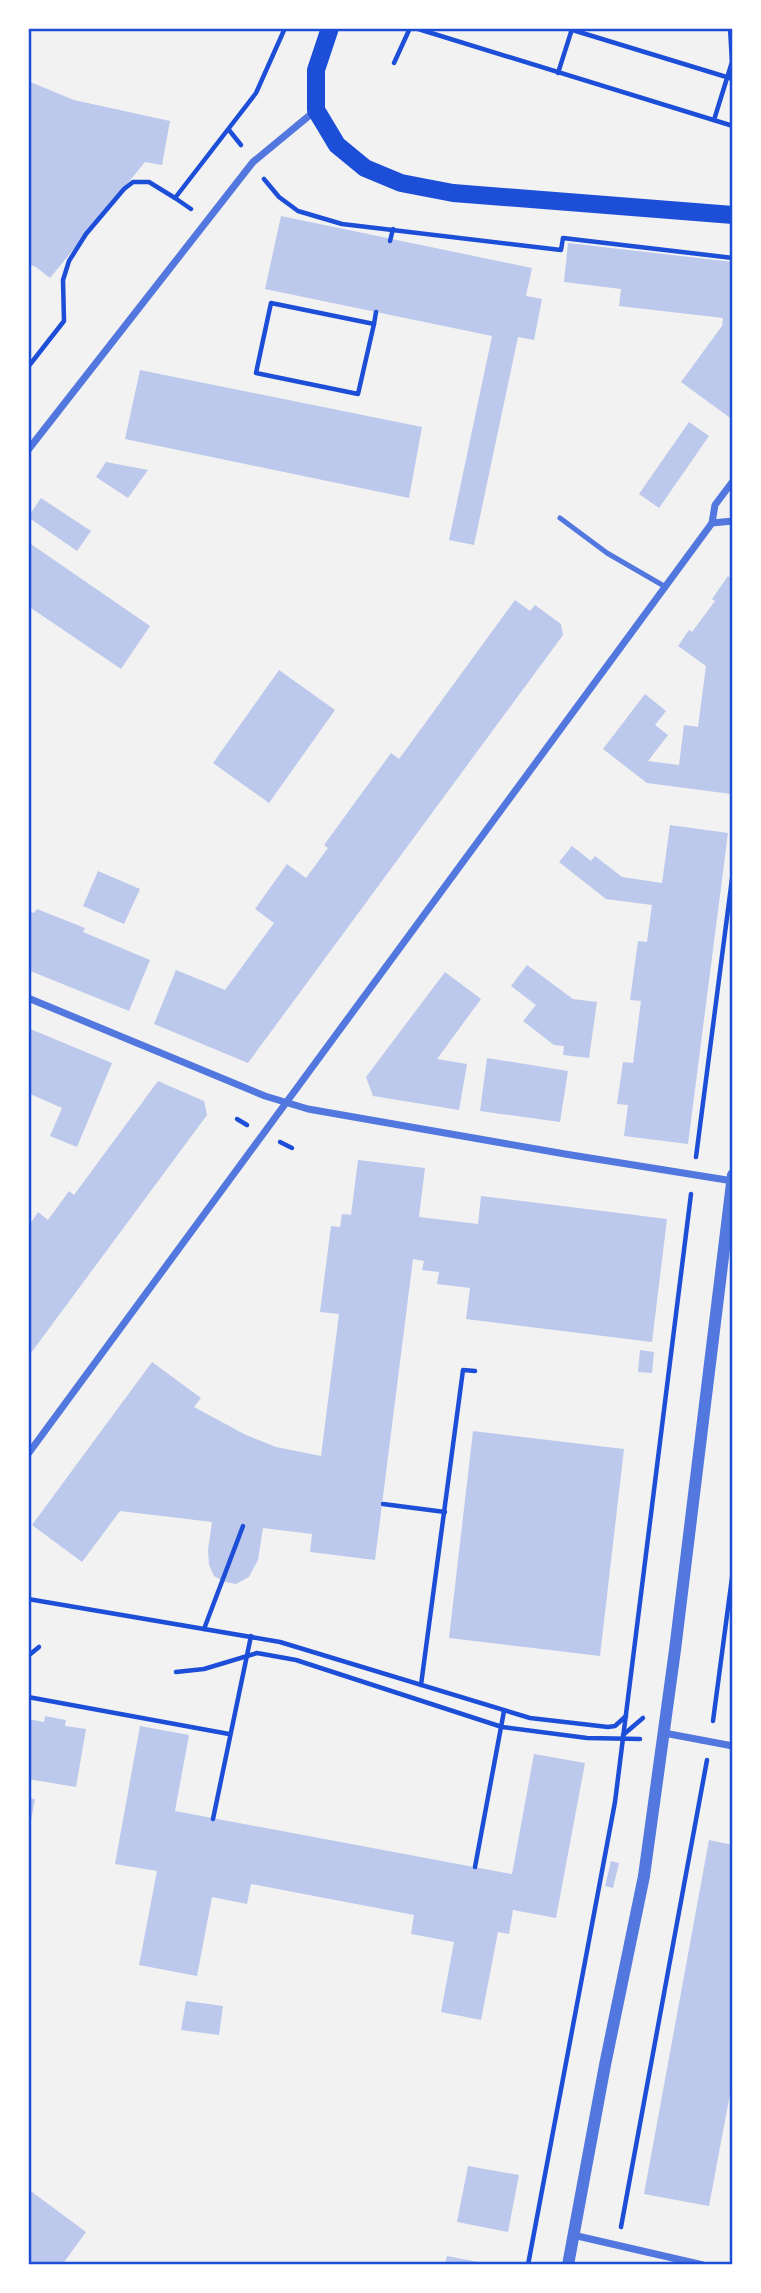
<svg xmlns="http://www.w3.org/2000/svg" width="761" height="2293" viewBox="0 0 761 2293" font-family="'Source Sans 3',sans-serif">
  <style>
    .building { fill: #bdc9ec }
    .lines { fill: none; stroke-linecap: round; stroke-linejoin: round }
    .path { stroke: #1d4ed8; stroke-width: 4.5 }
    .service { stroke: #5277de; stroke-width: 5 }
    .minor { stroke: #5277de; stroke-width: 7 }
    .tertiary { stroke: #5277de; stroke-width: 12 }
    .primary { stroke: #1d4ed8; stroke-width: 18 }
    .neatline { fill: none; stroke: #1d4ed8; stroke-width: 2.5 }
  </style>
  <rect width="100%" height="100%" fill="#f2f2f2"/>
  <!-- building -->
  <g class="building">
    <polygon points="28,81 74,100 170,121 162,165 145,162 50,278 36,267 28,264"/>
    <polygon points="281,216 532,268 526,296 542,299 534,340 518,337 474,545 449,540 492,336 265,289"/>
    <polygon points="568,243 733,262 733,420 681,382 722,326 723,318 619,306 621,289 564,282"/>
    <polygon points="140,370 422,427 409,498 125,439"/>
    <polygon points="689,422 709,436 659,508 639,494"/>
    <polygon points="106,462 148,470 128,498 96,477"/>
    <polygon points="41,498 91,531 77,551 28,517"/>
    <polygon points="28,542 150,626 121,669 28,606"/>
    <polygon points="728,576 733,580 731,794 647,783 603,749 645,694 666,711 655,725 668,735 648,761 679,765 684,725 698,727 706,666 678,646 689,630 692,632 715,601 712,599"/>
    <polygon points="515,600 530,611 535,605 561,624 563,635 248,1063 154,1024 176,970 225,990 274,923 255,909 287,864 306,878 328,848 324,845 391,753 399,759"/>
    <polygon points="279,670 335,710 269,803 213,763"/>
    <polygon points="670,825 728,833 688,1144 624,1136 628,1105 617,1104 623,1062 633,1063 641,1001 630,1000 638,941 647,942 652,905 606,899 559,862 572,846 591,861 595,856 622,877 662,883"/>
    <polygon points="98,871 140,889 124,924 83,906"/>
    <polygon points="37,909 85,928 83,932 150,960 129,1011 28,970 28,911 34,913"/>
    <polygon points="527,965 573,999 597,1002 589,1058 563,1055 564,1046 554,1045 523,1021 536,1005 511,986"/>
    <polygon points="445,972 481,999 437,1059 467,1064 459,1110 373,1096 366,1077"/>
    <polygon points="28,1028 112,1063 77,1147 50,1136 62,1108 28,1093"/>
    <polygon points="487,1058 568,1071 560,1122 480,1111"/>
    <polygon points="158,1081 204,1101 207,1115 28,1357 28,1227 38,1212 48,1220 69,1191 74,1195"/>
    <polygon points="358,1160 425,1168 419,1217 478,1224 481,1196 667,1219 652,1342 466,1319 470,1288 437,1284 439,1272 422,1270 424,1261 413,1259 375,1560 310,1552 312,1534 263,1528 258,1560 249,1577 236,1584 225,1582 214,1576 209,1565 208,1550 212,1522 120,1511 82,1562 32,1525 152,1362 201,1398 194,1407 246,1435 276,1447 321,1456 339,1314 320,1312 331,1226 340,1227 342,1214 351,1215"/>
    <polygon points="640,1350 654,1352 652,1373 638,1372"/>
    <polygon points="473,1431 624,1449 600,1656 449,1638"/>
    <polygon points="45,1716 66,1720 65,1726 86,1729 76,1787 28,1779 28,1719 44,1722"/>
    <polygon points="140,1726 189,1735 175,1811 512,1874 534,1754 585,1763 556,1918 513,1910 509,1934 498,1932 481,2020 441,2012 454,1942 411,1934 414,1915 251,1884 247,1904 212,1897 197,1976 139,1965 157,1871 115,1864"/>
    <polygon points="28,1798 35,1799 29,1831 28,1831"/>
    <polygon points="709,1840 733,1845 733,2078 709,2206 644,2194"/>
    <polygon points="611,1861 619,1863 613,1888 605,1886"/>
    <polygon points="186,2001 223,2006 219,2035 181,2030"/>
    <polygon points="468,2166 519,2175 508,2232 457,2222"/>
    <polygon points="28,2189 86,2232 62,2265 28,2265"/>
    <polygon points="447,2256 489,2264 488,2265 445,2265"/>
  </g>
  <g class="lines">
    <!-- path -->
    <g class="path">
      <polyline points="415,28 733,126"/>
      <polyline points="566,28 733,79"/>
      <polyline points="394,63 410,28"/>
      <polyline points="558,73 572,29"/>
      <polyline points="714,120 732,62 730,28"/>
      <polyline points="229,130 241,145"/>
      <polyline points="264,179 279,197 298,211 342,224 561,250 563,238 733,258"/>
      <polyline points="191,209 175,198 256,93 285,28"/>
      <polyline points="390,241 393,229"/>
      <polygon points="271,303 374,324 358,394 256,373"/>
      <polyline points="374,324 376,312"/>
      <polyline points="28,367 64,321 63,280 69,261 86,234 124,189 133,182 149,182 175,198"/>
      <polyline points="237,1119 247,1125"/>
      <polyline points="280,1142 292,1148"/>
      <polyline points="696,1157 733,871"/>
      <polyline points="383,1504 445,1512"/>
      <polyline points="28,1599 280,1642 530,1718 608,1727 615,1726 626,1716"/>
      <polyline points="204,1629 243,1526"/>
      <polyline points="28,1656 39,1647"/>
      <polyline points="176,1672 204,1669 257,1653 296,1660 502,1727 587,1738 640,1739"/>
      <polyline points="421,1685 463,1370 475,1371"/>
      <polyline points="28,1697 229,1734"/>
      <polyline points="713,1721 733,1570"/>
      <polyline points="623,1735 643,1718"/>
      <polyline points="213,1819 251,1636"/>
      <polyline points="475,1867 504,1711"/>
      <polyline points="621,2227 707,1760"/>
      <polyline points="528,2265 615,1802 691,1194"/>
    </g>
    <!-- service -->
    <polyline class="service" points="560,518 607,553 664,586"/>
    <!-- minor -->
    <g class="minor">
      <polyline points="28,450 253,162 316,110"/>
      <polyline points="712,523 733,521"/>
      <polyline points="28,998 265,1096 308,1109 565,1154 733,1181"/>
      <polyline points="28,1454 712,523 715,505 733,481"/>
      <polyline points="664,1733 733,1746"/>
      <polyline points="573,2235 703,2265"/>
    </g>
    <!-- tertiary -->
    <polyline class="tertiary" points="568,2265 605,2065 644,1876 675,1650 733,1175"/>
    <!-- primary -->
    <polyline class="primary" points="330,28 316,70 316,110 337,145 365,168 401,183 453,193 733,215"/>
  </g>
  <!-- border -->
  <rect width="761" height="2293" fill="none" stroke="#ffffff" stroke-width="60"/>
  <rect x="30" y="30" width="701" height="2233" class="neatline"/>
</svg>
